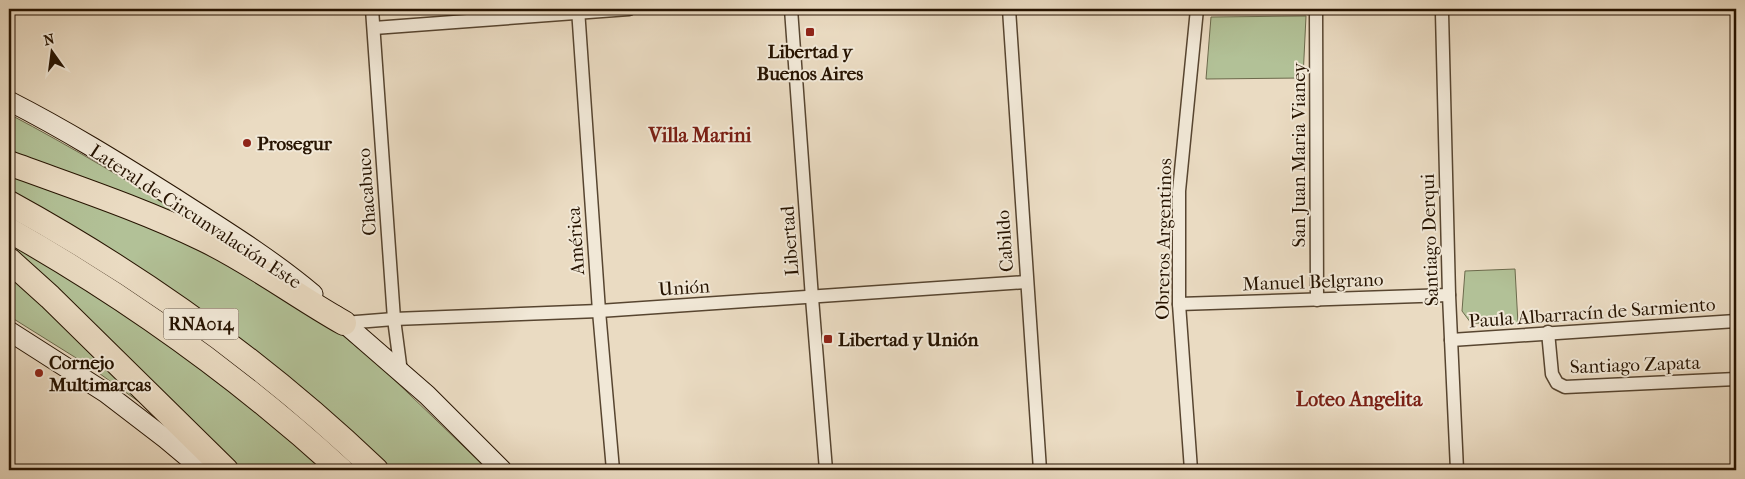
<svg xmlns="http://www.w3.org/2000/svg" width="1745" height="479" viewBox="0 0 1745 479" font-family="'IM FELL French Canon',serif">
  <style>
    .green { fill: #b2c197; stroke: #6c6a4c }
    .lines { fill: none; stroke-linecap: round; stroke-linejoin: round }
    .street-casing { stroke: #574530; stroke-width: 15 }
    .secondary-casing { stroke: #261300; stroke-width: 21 }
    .highway-casing { stroke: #261300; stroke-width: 26 }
    .street { stroke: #f1e8d7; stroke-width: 12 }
    .secondary { stroke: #f1e8d7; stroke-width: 19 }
    .highway { stroke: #eadbc2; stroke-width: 24 }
    .poi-dot { fill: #8f2418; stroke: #f1e8d7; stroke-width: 2 }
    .labels { text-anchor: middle; stroke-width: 4; stroke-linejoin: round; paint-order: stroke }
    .shield { fill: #f1e8d7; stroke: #635340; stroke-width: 1 }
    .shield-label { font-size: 18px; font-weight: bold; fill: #261300 }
    .poi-label { font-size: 19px; font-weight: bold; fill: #261300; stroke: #f1e8d7; text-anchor: start }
    .street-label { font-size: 19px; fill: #261300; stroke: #f1e8d7 }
    .neighbourhood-label { font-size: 20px; font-weight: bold; fill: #7a1f14; stroke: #f1e8d7 }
  </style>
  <rect width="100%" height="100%" fill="#eadbc2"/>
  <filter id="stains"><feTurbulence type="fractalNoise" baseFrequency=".004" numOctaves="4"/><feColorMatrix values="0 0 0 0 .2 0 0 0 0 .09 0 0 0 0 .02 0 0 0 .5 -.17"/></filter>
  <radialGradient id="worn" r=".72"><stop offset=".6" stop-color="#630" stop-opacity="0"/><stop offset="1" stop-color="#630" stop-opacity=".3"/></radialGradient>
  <!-- green -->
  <g class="green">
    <polygon points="1306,16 1303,78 1206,79 1211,17"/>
    <path d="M9 114C72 147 133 184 194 222L9 155Z"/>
    <path d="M9 168 163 226 335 329 382 368 488 470H393C277 361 150 265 9 190Z"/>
    <path d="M9 244C41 261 72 281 103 301 181 351 254 408 323 470H232L9 254Z"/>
    <polygon points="1515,269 1518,324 1471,323 1462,311 1465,271"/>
    <polygon points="9,271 149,409 89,366 9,316"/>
  </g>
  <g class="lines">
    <!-- street casing -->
    <g class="street-casing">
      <g id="street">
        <polyline points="372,9 394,319 401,372"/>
        <polyline points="578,9 599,311 613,470"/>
        <polyline points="791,9 812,298 826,470"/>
        <polyline points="1009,9 1040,470"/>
        <polyline points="1316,9 1317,300"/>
        <polyline points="1440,9 1442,13 1449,295 1457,470"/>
        <polyline points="374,28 629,9"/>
        <polyline points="1179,304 1449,295"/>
        <polyline points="344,323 394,319 599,311 1026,282"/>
        <polyline points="1548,332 1552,374 1557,383 1565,387 1736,379"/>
        <polyline points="1451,340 1736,321"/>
        <polyline points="1191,470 1179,304 1179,191 1197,9"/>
      </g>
    </g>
    <!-- secondary casing -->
    <g class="secondary-casing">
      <g id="secondary">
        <path d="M9 101C66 130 119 163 173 197 221 228 269 257 313 294"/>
        <polyline points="335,315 427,395 502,470"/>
        <polyline points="9,331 106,393 166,439 203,470"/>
      </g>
    </g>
    <!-- highway casing -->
    <g class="highway-casing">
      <g id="highway">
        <path d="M9 163C74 187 141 209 203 239 253 263 296 296 344 323"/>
        <path d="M9 203C142 276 266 365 376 470"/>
        <path d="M9 230C129 298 239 377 341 470"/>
        <polyline points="9,260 50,297 226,470"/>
      </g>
    </g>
    <!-- street -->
    <use href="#street" class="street"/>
    <!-- secondary -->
    <use href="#secondary" class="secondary"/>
    <!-- highway -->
    <use href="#highway" class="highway"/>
  </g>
  <!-- markers -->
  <g class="poi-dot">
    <rect x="805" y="27" width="10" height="10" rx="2.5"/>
    <circle cx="247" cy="143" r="5"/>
    <rect x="823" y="334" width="10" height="10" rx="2.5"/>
    <circle cx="39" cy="373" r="5"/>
  </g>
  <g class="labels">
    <!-- shield labels -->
    <rect class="shield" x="163.5" y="308.5" width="75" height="31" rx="4"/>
    <g class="shield-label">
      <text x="201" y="330">RNA014</text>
    </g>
    <!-- poi labels -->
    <g class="poi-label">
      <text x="810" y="58" text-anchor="middle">Libertad y<tspan x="810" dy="22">Buenos Aires</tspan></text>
      <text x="257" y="150">Prosegur</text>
      <text x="838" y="346">Libertad y Unión</text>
      <text x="49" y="369">Cornejo<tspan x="49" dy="22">Multimarcas</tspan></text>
    </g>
    <!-- street labels -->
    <g class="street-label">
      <text transform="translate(1298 155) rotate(-90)" y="7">San Juan Maria Vianey</text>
      <text transform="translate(366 192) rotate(-94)" y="7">Chacabuco</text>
      <text transform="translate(196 216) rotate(33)" y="7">Lateral de Circunvalación Este</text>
      <text transform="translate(1163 239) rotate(-89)" y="7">Obreros Argentinos</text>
      <text transform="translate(1429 240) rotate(-92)" y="7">Santiago Derqui</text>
      <text transform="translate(575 241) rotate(-94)" y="7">América</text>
      <text transform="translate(789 241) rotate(-94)" y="7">Libertad</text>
      <text transform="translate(1004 241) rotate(-94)" y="7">Cabildo</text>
      <text transform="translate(1313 281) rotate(-2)" y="7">Manuel Belgrano</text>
      <text transform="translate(684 287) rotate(-4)" y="7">Unión</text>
      <text transform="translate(1592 312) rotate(-4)" y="7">Paula Albarracín de Sarmiento</text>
      <text transform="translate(1635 364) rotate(-2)" y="7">Santiago Zapata</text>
    </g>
    <!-- neighbourhood labels -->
    <g class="neighbourhood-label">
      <text x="700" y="142">Villa Marini</text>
      <text x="1359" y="406">Loteo Angelita</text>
    </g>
  </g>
  <!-- margin -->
  <rect width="1745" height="479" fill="none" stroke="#eadbc2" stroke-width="30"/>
  <rect x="10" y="10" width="1725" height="459" fill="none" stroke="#261300" stroke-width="2.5"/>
  <rect x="15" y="15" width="1715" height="449" fill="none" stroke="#261300"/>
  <!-- north arrow -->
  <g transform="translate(52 52) rotate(346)" stroke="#f1e8d7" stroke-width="4" paint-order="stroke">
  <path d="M0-4L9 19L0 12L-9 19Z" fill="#261300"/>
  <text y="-8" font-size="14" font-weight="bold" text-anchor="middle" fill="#261300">N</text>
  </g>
  <rect width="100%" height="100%" filter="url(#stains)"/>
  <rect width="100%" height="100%" fill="url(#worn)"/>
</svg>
